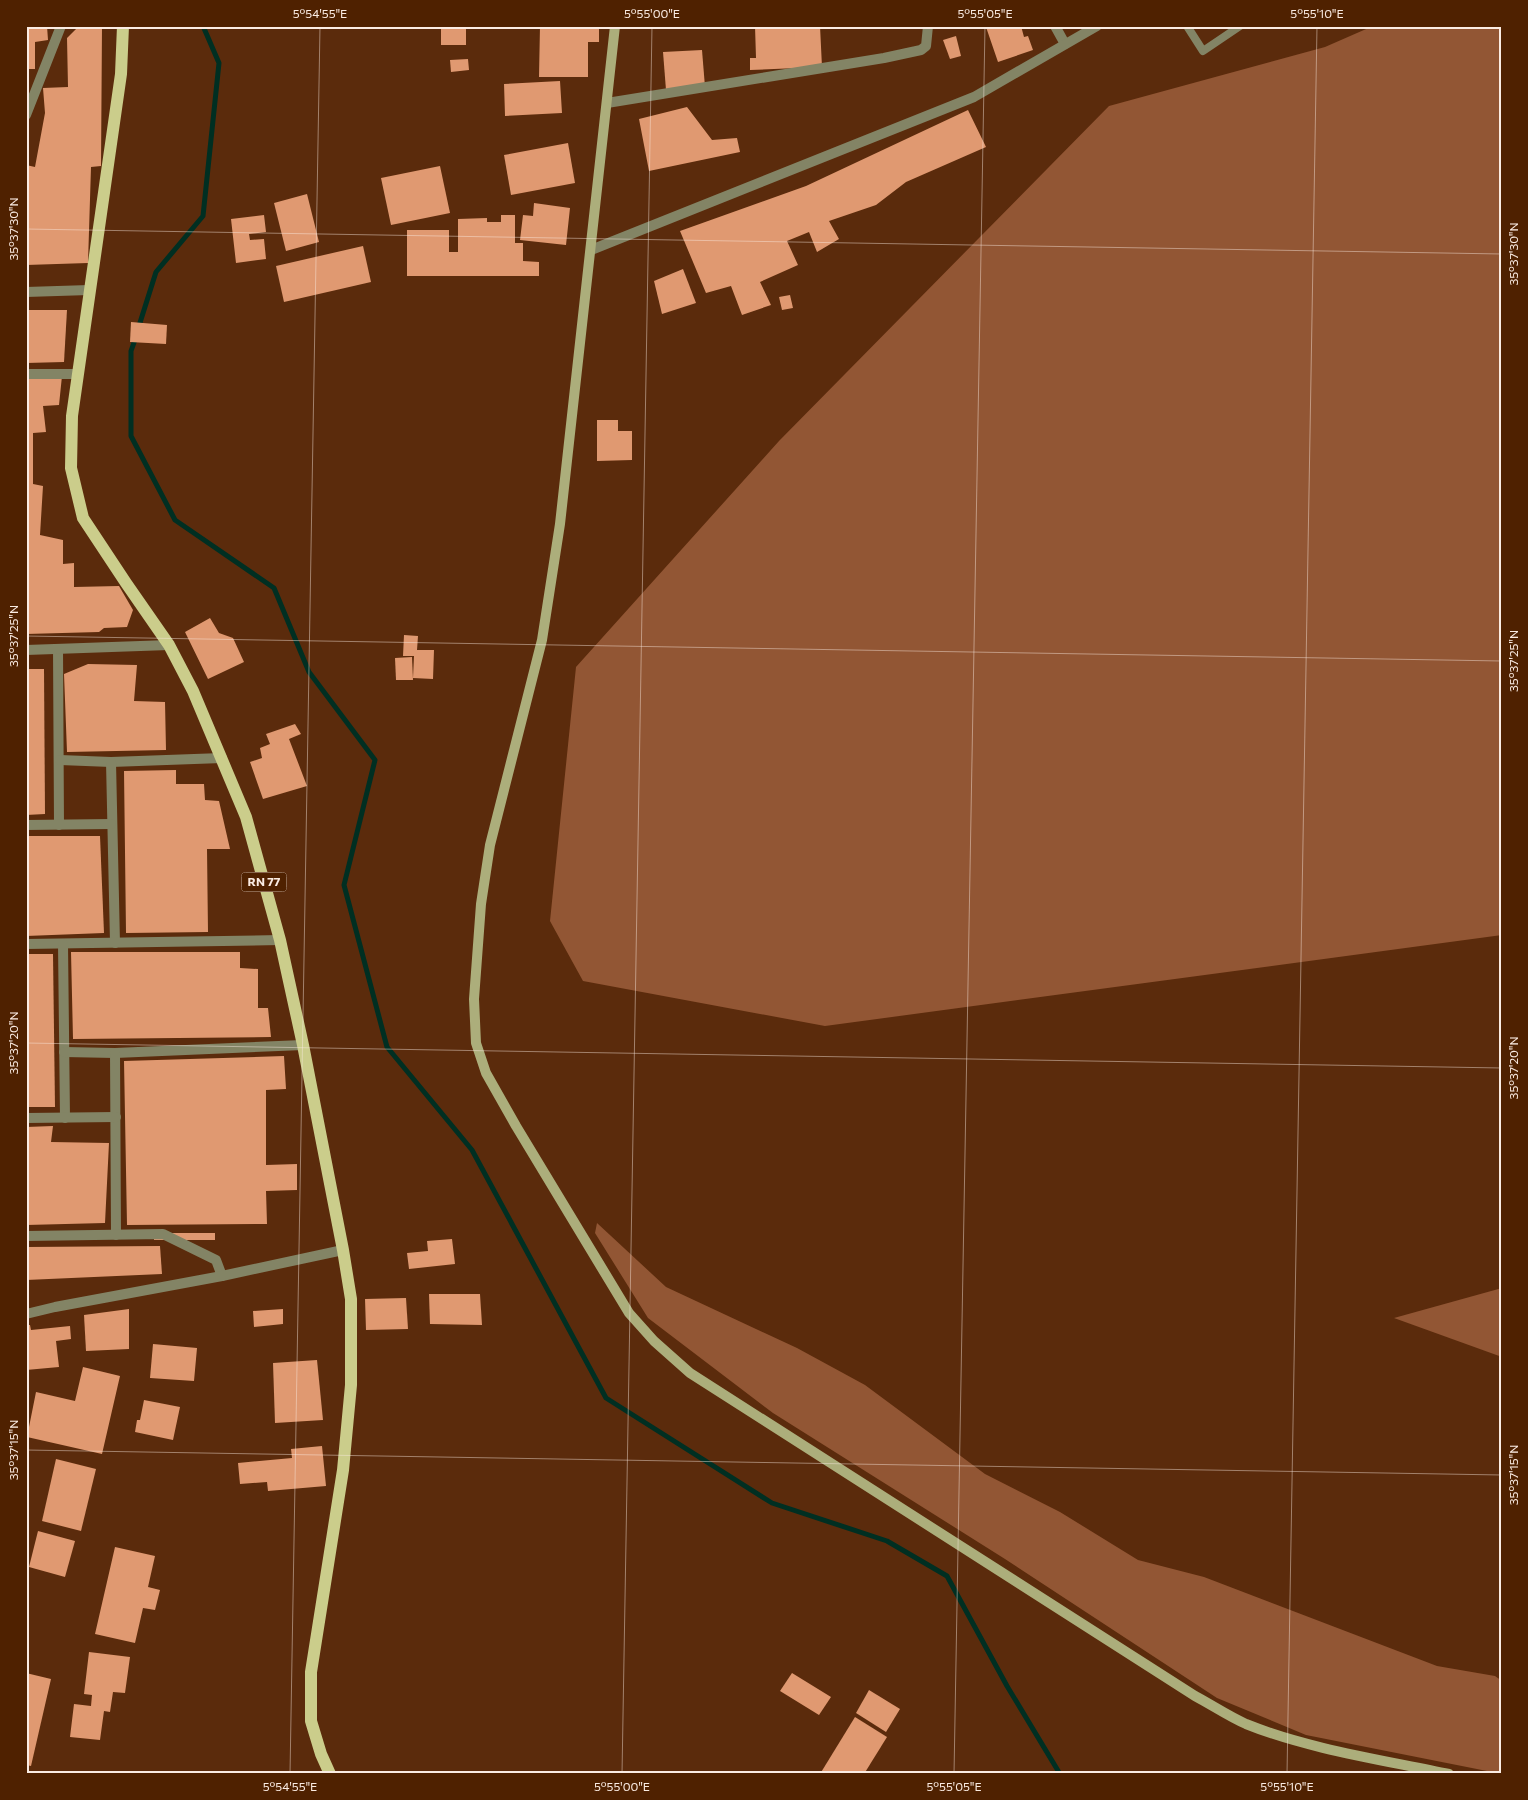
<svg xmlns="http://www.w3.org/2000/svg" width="1528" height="1800" viewBox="0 0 1528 1800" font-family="Commissioner,sans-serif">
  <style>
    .forest { fill: #925634 }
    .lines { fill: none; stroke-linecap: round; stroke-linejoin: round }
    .stream { stroke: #002f22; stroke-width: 5 }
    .building { fill: #e09971 }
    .service { stroke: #838465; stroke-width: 8 }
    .minor { stroke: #838465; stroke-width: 10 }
    .secondary { stroke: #acae7b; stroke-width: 10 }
    .primary { stroke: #cbcd8b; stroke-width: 12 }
    .ticks { fill: none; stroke: #fbece3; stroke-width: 1; stroke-opacity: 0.45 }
    .labels { text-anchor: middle; stroke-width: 5; stroke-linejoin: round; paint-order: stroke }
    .shield { fill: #4f2100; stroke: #c7af9f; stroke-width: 1 }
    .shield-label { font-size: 12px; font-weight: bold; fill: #fbece3 }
    .neatline { fill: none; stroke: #fbece3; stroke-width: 2 }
    .ticks-label { font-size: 12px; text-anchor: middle; fill: #fbece3 }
  </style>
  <rect width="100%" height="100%" fill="#5b2b0c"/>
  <!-- forest -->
  <g class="forest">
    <polygon points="1373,26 1502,26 1502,935 825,1026 583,981 550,921 576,667 779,441 1109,106 1325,47"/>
    <polygon points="597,1223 666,1287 797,1348 865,1385 985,1474 1060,1512 1138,1560 1204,1577 1437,1666 1495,1676 1502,1681 1502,1774 1306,1735 1217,1698 1005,1559 773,1413 648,1318 595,1233"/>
    <polygon points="1502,1288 1502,1357 1394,1318"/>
  </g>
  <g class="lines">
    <!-- stream -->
    <g class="stream">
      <polyline points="138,329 156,272 203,216 219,63 203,26"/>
      <polyline points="136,337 131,351 131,436 175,520 274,588 309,672 375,760 344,885 387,1047 472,1150 606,1398 772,1503 887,1541 947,1576 1007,1686 1060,1774"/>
    </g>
  </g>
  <!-- building -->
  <g class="building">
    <polygon points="26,26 47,26 48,40 35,42 35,69 26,69"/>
    <polygon points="79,26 102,26 101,166 91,167 88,263 26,265 26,165 35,167 45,113 43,88 68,87 67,38"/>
    <rect x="441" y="26" width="25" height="19"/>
    <polygon points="540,26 599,26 599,42 588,42 588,77 539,77"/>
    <polygon points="755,26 820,26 822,67 750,70 750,58 756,58"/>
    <polygon points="989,26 1021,26 1024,37 1028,36 1033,50 998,62 986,27"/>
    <polygon points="956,36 961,56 950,59 943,40"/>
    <polygon points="702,50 705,87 666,90 663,52"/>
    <polygon points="468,59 469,70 451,72 450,60"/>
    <polygon points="560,81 562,113 505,116 504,84"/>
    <polygon points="687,107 712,140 737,138 740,152 649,171 639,119"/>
    <polygon points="968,110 986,147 906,182 876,205 829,221 839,239 817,252 809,232 787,241 798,265 760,282 771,305 742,315 731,286 706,293 680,231 806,186"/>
    <polygon points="568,143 575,183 511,195 504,155"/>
    <polygon points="440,166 450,213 391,225 381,178"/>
    <polygon points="307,194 319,242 286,251 274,203"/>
    <polygon points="534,203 570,208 566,245 520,240 523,215 533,216"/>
    <polygon points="264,215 266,232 249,234 250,240 264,239 266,259 236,263 231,219"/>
    <polygon points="501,215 515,215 515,243 523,243 523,261 539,262 539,276 407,276 407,230 449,230 449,252 458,252 458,219 487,218 487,222 501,222"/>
    <polygon points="363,246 371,282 284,302 276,266"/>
    <polygon points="683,269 696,303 662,314 654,281"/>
    <polygon points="790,295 793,308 782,310 779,297"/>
    <polygon points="26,310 67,310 64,362 26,363"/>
    <polygon points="131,322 167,325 166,344 130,342"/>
    <polygon points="62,376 59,405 43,406 46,432 33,433 33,484 43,486 40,535 63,540 63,564 74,563 74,587 119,586 133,610 127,627 104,628 99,632 26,634 26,377"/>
    <polygon points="597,420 618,420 618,431 632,431 632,460 597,461"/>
    <polygon points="210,618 219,633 233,638 244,662 208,679 185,632"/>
    <polygon points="404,635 418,636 417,650 434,650 433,679 413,678 414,656 403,656"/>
    <polygon points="412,657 413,680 396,680 395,658"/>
    <polygon points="88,664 137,665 134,701 165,702 166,750 67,752 64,674"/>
    <polygon points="26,669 44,669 45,814 26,815"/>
    <polygon points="295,724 301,734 289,739 307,786 263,799 250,762 262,758 260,748 270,744 266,734"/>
    <polygon points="176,770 176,784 204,784 205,800 219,801 230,849 207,849 208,932 126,933 124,771"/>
    <polygon points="26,836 100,836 104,933 26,936"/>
    <polygon points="71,952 240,952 240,968 258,969 258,1008 268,1008 271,1037 73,1039"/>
    <polygon points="26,954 53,954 55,1107 26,1107"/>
    <polygon points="284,1056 286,1089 266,1090 266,1165 297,1164 297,1190 266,1191 267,1224 127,1225 124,1061"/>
    <polygon points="53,1126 51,1142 109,1143 105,1223 26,1225 26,1127"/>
    <rect x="154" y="1233" width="61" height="7"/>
    <polygon points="452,1239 455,1264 409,1269 407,1253 428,1251 427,1241"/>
    <polygon points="160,1246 162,1274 26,1280 26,1247"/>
    <polygon points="429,1294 480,1294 482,1325 430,1324"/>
    <polygon points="406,1298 408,1329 366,1330 365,1299"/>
    <polygon points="129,1309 129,1349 86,1351 84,1315"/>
    <polygon points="283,1309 283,1324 254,1327 253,1311"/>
    <polygon points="26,1325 30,1325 31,1330 70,1326 71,1339 56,1341 59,1367 26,1370"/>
    <polygon points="153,1344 197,1348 194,1381 150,1378"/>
    <polygon points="317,1360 323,1420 275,1423 273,1363"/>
    <polygon points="83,1367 120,1376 102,1454 27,1437 36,1392 75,1401"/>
    <polygon points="144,1400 180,1407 173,1440 135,1432 137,1420 140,1420"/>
    <polygon points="322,1446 326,1486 268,1491 267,1482 240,1484 238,1463 292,1458 291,1449"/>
    <polygon points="56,1459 96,1469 81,1531 42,1521"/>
    <polygon points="38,1531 75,1541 65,1577 29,1567"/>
    <polygon points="115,1547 155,1556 148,1587 160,1590 155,1610 143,1608 135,1643 95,1634"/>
    <polygon points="89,1652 130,1657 125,1693 113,1692 110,1712 104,1711 100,1740 70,1737 74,1704 91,1706 92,1695 84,1694"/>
    <polygon points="26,1673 51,1679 31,1766 26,1765"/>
    <polygon points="792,1673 831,1697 819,1715 780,1691"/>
    <polygon points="869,1690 900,1709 886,1732 856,1713"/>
    <polygon points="855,1717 887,1737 864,1774 820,1774"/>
  </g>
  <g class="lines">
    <!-- service -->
    <polyline class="service" points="1187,26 1203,51 1240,26"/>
    <!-- minor -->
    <g class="minor">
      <polyline points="1055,26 1065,44"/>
      <polyline points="607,103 884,58 921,50 926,46 928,26"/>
      <polyline points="26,115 61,26"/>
      <polyline points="591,250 974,97 1097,26"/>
      <polyline points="26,292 89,290"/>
      <polyline points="26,374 78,374"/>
      <polyline points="58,649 59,825"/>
      <polyline points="26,650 169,645"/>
      <polyline points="60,760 111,762 222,758"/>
      <polyline points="111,762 115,943"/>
      <polyline points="26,825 111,824"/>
      <polyline points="26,944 280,940"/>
      <polyline points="63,944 65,1118"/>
      <polyline points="64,1052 115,1053 303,1045"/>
      <polyline points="115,1053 116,1235"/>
      <polyline points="26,1118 116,1117"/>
      <polyline points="26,1236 163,1234 216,1260 222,1276"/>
      <polyline points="26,1314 55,1307 222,1276 343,1250"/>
    </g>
    <!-- secondary -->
    <path class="secondary" d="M615 26 560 524 542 640 490 845 481 904 474 999 476 1043 486 1073 516 1126 629 1313 654 1341 690 1373 1195 1696C1212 1705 1228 1716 1246 1724 1308 1749 1383 1760 1449 1774"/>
    <!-- primary -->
    <polyline class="primary" points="123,26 121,74 72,416 71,468 83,518 126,583 169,645 193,691 246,817 280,940 303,1045 343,1250 351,1299 351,1385 343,1470 311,1672 311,1721 321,1754 330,1774"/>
  </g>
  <!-- ticks -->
  <path class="ticks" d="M26 229 1502 254M26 636 1502 661M26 1043 1502 1068M26 1450 1502 1475M290 1774 320 26M622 1774 652 26M954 1774 985 26M1287 1774 1317 26"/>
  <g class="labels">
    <!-- shield labels -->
    <rect class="shield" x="241.5" y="872.5" width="45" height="19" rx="4"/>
    <g class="shield-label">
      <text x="264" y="886">RN 77</text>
    </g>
  </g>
  <!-- border -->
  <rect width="1528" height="1800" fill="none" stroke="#4f2100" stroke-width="55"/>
  <rect x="28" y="28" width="1472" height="1744" class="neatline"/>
  <g class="ticks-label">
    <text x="320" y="18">5°54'55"E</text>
    <text x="652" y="18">5°55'00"E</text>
    <text x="985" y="18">5°55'05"E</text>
    <text x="1317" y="18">5°55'10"E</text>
    <text transform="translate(14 229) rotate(-90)" y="4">35°37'30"N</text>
    <text transform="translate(1514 254) rotate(-90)" y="4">35°37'30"N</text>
    <text transform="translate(14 636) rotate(-90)" y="4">35°37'25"N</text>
    <text transform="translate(1514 661) rotate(-90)" y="4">35°37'25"N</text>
    <text transform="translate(14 1043) rotate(-90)" y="4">35°37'20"N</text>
    <text transform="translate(1514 1068) rotate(-90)" y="4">35°37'20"N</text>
    <text transform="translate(14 1450) rotate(-90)" y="4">35°37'15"N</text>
    <text transform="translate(1514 1475) rotate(-90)" y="4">35°37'15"N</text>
    <text x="290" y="1791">5°54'55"E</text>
    <text x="622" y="1791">5°55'00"E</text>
    <text x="954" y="1791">5°55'05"E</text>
    <text x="1287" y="1791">5°55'10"E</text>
  </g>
</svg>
